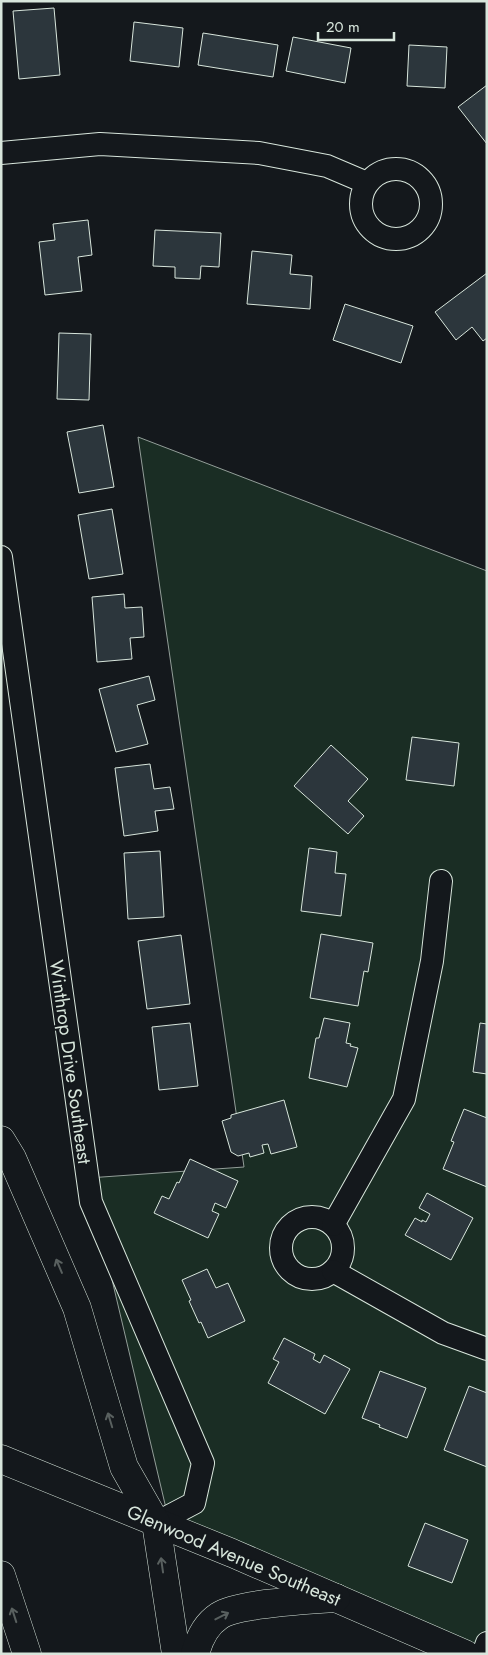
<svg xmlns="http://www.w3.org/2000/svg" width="488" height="1655" viewBox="0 0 488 1655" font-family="Jost,sans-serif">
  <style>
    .green { fill: #1a2d24; stroke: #939e99 }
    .building { fill: #2c363c; stroke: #d8e6dc }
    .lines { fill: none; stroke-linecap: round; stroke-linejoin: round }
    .minor-casing { stroke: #d8e6dc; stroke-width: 24 }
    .secondary-casing { stroke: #d8e6dc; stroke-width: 29 }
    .motorway-casing { stroke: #d8e6dc; stroke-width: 29 }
    .minor { stroke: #14181c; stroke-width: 22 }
    .secondary { stroke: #14181c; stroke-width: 28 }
    .motorway { stroke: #14181c; stroke-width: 28 }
    .oneway { stroke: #59605f }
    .labels { text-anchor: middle; stroke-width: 4; stroke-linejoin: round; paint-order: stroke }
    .street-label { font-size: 19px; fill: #d8e6dc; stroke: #14181c }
  </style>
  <rect width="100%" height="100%" fill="#14181c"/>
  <!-- green -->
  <polygon class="green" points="138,437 487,571 487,1654 169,1521 88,1178 244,1167"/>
  <!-- building -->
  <g class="building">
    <polygon points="54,8 60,75 19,79 13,11"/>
    <polygon points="134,22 183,28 179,67 130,61"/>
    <polygon points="203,33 278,45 273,77 198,65"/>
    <polygon points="293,37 351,48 345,83 286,71"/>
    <polygon points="409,45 447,47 445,88 407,86"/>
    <polygon points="487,85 487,144 458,107"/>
    <polygon points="88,220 92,255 78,257 82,291 45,295 39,242 55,240 53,224"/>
    <polygon points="155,230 221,233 219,267 201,266 200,279 175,278 175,267 153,266"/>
    <polygon points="252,251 292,255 290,274 312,276 310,309 247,304"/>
    <polygon points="487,273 487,338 483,341 472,327 456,340 435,312"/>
    <polygon points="345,304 413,326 401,363 333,340"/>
    <polygon points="59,333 91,334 89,400 57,399"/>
    <polygon points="103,425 114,487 79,493 67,432"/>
    <polygon points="112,509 123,574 89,579 78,515"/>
    <polygon points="124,594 125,608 142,607 144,637 130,638 132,659 97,662 92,597"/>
    <polygon points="149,676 155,700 137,705 148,744 116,752 99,689"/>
    <polygon points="412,737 459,743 454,786 406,780"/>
    <polygon points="331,745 368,779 348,801 364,816 348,834 294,786"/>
    <polygon points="150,764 154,789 170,787 174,809 155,811 158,831 124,836 115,768"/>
    <polygon points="309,848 337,852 335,873 346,874 341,916 301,911"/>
    <polygon points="160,851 164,917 128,919 124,853"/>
    <polygon points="321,934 373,943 368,972 364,971 358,1006 310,998"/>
    <polygon points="181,935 190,1004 147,1009 138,941"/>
    <polygon points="324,1018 350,1023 346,1043 351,1044 350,1046 358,1048 347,1087 309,1078 316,1038 319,1038"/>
    <polygon points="190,1023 198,1086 159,1090 152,1027"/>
    <polygon points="480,1023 487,1024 487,1074 473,1072"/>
    <polygon points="284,1100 297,1147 271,1154 268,1144 262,1145 264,1153 250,1157 249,1153 238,1156 231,1152 222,1121 231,1118 231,1115"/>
    <polygon points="464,1109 487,1118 487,1187 443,1169 454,1142 451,1141"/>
    <polygon points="190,1159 238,1181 226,1208 215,1203 212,1211 219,1214 208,1238 154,1213 162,1196 169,1199 177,1182 179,1183"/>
    <polygon points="427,1193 473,1218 451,1260 405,1235 415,1218 422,1222 422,1220 426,1222 430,1214 419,1208"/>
    <polygon points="207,1269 216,1288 228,1283 245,1321 208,1338 201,1322 199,1323 189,1301 191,1300 182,1280"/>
    <polygon points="284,1338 315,1354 313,1359 320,1363 324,1355 350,1369 325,1414 268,1383 279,1362 273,1359"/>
    <polygon points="380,1371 426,1388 407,1438 379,1427 380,1425 362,1418"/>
    <polygon points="469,1386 487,1393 487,1467 444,1450"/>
    <polygon points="425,1523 468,1540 452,1583 408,1566"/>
  </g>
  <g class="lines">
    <!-- minor casing -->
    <g class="minor-casing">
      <g id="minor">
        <polyline points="1,153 100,144 259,153 327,166 367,183"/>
        <circle cx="396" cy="204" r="35"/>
        <polyline points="1,557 91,1202 203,1463 194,1503 156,1523"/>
        <circle cx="312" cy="1248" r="31"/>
        <polyline points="333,1225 404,1099 432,961 441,881"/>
        <polyline points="333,1271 443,1333 487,1349"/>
        <polyline points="483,1654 487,1643"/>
      </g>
    </g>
    <!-- secondary casing -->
    <g class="secondary-casing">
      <polyline id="secondary" points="1,1459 232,1553 465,1654"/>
    </g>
    <!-- motorway casing -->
    <g class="motorway-casing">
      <g id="motorway">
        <polyline points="1,1140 12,1158 77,1308 124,1467 156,1523 176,1654"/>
        <polyline points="1,1575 27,1654"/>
        <path d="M195 1654C199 1639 205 1625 219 1616 238 1603 310 1600 336 1598"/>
      </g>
    </g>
    <!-- minor -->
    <use href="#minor" class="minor"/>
    <!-- secondary -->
    <use href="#secondary" class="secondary"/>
    <!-- motorway -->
    <use href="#motorway" class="motorway"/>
  </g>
  <!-- one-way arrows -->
  <defs><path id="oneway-shaft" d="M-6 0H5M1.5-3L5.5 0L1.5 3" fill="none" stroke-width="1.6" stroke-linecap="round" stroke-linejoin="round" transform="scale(1.25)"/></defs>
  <g class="oneway">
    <use href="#oneway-shaft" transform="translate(59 1266) rotate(-113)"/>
    <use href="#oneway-shaft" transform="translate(110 1420) rotate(-107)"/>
    <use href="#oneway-shaft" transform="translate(162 1565) rotate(-98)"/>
    <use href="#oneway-shaft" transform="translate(14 1615) rotate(-108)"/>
    <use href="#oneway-shaft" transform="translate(222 1616) rotate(-27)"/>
  </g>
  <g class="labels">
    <!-- street labels -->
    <g class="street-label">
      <text transform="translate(71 1062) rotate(82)" y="7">Winthrop Drive Southeast</text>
      <text transform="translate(234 1555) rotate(23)" y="7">Glenwood Avenue Southeast</text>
    </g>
  </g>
  <!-- border -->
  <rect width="488" height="1655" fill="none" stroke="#d8e6dc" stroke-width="5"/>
  <!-- scale -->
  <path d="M318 32v8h76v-8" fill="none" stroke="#d8e6dc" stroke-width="2.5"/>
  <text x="326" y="32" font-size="15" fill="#d8e6dc" stroke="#14181c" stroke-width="4" paint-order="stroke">20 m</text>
</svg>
